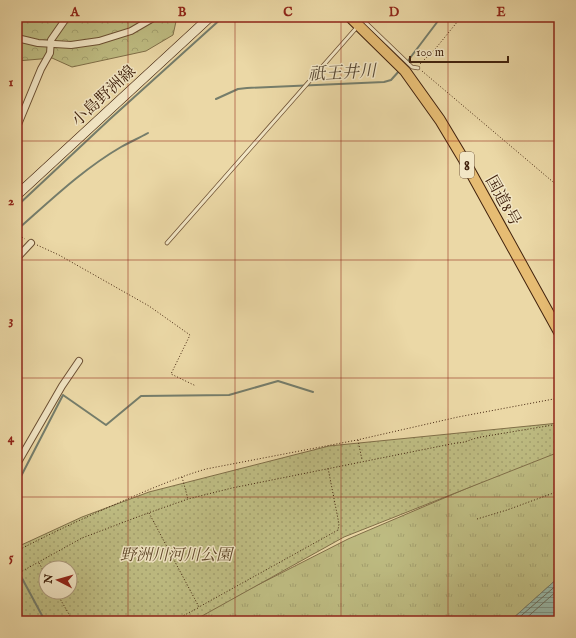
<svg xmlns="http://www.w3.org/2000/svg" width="576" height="638" viewBox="0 0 576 638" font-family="'IM FELL English','Noto Serif JP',serif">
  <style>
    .grass { fill: url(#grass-tufts); stroke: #806f48 }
    .forest { fill: url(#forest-crowns); stroke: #806f48 }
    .park { fill: url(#park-dots); stroke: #806f48; fill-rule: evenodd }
    .water { fill: url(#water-rules); stroke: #757d6b }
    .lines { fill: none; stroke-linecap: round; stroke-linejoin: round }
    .shore { stroke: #6c6e5c; stroke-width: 1 }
    .stream { stroke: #757d6b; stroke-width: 2 }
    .service-casing { stroke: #6c5033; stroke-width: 4.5 }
    .minor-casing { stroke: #6c5033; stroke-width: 8 }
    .secondary-casing { stroke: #41220d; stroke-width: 10 }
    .trunk-casing { stroke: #41220d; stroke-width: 12 }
    .path { stroke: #41220d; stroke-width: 1; stroke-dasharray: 1 2; stroke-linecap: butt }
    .service { stroke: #f2e6c5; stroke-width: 3 }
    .minor { stroke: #f2e6c5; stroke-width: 6 }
    .secondary { stroke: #f2e6c5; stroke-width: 9 }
    .trunk { stroke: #e6bc73; stroke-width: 10 }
    .grid { fill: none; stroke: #8f2418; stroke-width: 1; stroke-opacity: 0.55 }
    .labels { text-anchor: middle; stroke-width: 3; stroke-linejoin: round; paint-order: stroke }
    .shield { fill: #f2e6c5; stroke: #765d44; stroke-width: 1 }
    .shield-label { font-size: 15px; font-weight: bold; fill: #41220d }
    .street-label { font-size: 16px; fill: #41220d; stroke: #f2e6c5 }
    .park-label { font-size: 16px; font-style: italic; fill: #60482a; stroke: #f2e6c5 }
    .water-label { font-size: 17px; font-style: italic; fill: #574834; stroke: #f2e6c5 }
    .neatline { fill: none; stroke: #8f2418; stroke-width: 1.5 }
    .grid-label { font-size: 13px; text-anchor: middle; font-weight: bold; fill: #8f2418 }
  </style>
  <defs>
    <pattern id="grass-tufts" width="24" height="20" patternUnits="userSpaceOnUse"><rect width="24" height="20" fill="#bebc82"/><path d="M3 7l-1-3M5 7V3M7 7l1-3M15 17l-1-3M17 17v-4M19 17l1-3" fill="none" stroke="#a4a16f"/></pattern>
    <pattern id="forest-crowns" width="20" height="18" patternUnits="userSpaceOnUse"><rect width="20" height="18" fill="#bebc82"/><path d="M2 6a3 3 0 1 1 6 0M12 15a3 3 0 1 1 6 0" fill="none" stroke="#a4a16f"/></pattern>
    <pattern id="park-dots" width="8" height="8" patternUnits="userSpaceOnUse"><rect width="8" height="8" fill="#bebc82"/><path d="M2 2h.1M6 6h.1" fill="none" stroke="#a4a16f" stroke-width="1.8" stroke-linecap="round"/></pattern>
    <pattern id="water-rules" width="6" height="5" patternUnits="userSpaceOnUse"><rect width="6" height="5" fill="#98b9aa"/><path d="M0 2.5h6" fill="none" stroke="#7e9689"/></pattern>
  </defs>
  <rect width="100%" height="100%" fill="#ebd8a6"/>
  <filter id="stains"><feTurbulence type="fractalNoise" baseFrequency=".005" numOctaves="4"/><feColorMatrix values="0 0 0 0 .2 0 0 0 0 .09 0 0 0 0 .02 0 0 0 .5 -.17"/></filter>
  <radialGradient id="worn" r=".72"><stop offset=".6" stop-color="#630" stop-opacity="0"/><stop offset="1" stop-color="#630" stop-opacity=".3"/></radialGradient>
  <!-- grass -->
  <polygon class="grass" points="559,449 559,577 510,621 187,621 348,539"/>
  <!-- forest -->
  <polygon class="forest" points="17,17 177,17 173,35 146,51 72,67 52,58 17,61"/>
  <!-- park -->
  <path class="park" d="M559 423V452L344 537 193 621H17V547L82 517 149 492 329 446ZM46 568H70V592H46Z"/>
  <!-- water -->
  <polygon class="water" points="559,577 559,621 510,621"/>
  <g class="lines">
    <!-- shore -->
    <g class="shore">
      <polyline points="515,621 559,583"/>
      <polyline points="523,621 559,589"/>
    </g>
    <!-- stream -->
    <g class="stream">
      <polyline points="407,62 441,17"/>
      <polyline points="216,99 238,89 247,88 384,82 391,80 400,70"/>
      <polyline points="17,206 110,119 223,17"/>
      <path d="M17 230C50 201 83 169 121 147 130 142 139 138 148 133"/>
      <polyline points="17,484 63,395 106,425 141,396 229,395 278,381 313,392"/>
      <polyline points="17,569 45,621"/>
    </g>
    <!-- service casing -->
    <g class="service-casing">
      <g id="service">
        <polyline points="360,17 412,67 418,68"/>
        <polyline points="167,243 358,26"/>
      </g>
    </g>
    <!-- minor casing -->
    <g class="minor-casing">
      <g id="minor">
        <polyline points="17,38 38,43 71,45 99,41 131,31 155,17"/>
        <polyline points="17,127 41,69 50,53 51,40 67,17"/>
        <polyline points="17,258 31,243"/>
        <polyline points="17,464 62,386 79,361"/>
      </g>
    </g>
    <!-- secondary casing -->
    <g class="secondary-casing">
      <polyline id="secondary" points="17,195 210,17"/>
    </g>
    <!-- trunk casing -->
    <g class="trunk-casing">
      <polyline id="trunk" points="350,17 405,71 440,120 464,160 559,332"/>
    </g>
    <!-- path -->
    <g class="path">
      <polyline points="420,64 436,48 458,21 470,17"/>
      <polyline points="422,71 559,187"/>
      <polyline points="17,234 25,239"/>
      <polyline points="37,245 59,255 149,306 190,335 171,374 196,386"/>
      <polyline points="358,440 362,460"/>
      <polyline points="182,477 188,499"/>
      <polyline points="149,513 199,607 338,530 339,524 328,468"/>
      <polyline points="477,519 507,510 559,491"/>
      <path d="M17 551C47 535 78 521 109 507 141 493 172 479 206 469L357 440 458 417 559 398"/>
      <polyline points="39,563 46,575"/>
      <path d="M17 574 82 538 148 513 188 499 232 488 456 443C466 443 470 439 481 437L559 424"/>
      <polyline points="56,592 73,621"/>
      <polyline points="17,609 23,621"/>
      <polyline points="173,621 198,608"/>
    </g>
    <!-- service -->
    <use href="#service" class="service"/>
    <!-- minor -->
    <use href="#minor" class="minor"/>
    <!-- secondary -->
    <use href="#secondary" class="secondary"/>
    <!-- trunk -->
    <use href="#trunk" class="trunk"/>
  </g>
  <!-- grid -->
  <path class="grid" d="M128 17V621M235 17V621M341 17V621M448 17V621M17 141H559M17 260H559M17 378H559M17 497H559"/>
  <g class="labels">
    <!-- shield labels -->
    <rect class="shield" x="460" y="152" width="14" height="26" rx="3"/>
    <g class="shield-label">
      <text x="467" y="170">8</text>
    </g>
    <!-- street labels -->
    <g class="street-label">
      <text transform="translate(103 95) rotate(-43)" y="6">小島野洲線</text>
      <text transform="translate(504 200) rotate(61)" y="6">国道8号</text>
    </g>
    <!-- park labels -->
    <g class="park-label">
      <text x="176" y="560">野洲川河川公園</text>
    </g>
    <!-- water labels -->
    <g class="water-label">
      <text transform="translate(342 72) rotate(-3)" y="6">祇王井川</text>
    </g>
  </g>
  <!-- margin -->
  <rect width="576" height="638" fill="none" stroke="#ebd8a6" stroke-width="44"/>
  <!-- north arrow -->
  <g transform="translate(58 580) rotate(276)"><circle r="19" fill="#f2e6c5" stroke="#ab987b"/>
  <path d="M0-3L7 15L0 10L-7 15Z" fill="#8f2418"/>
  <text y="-6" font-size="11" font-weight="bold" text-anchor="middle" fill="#41220d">N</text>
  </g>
  <!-- scale -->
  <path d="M410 56v6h98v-6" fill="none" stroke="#41220d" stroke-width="2"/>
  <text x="416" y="56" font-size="12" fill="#41220d" stroke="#f2e6c5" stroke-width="3" paint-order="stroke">100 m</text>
  <rect x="22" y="22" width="532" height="594" class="neatline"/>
  <g class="grid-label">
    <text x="75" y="16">A</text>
    <text x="182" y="16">B</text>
    <text x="288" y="16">C</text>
    <text x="394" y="16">D</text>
    <text x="501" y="16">E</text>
    <text x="11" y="86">1</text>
    <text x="11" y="205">2</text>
    <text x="11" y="324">3</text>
    <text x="11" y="442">4</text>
    <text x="11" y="561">5</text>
  </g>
  <rect width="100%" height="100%" filter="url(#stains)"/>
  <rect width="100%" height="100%" fill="url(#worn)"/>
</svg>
